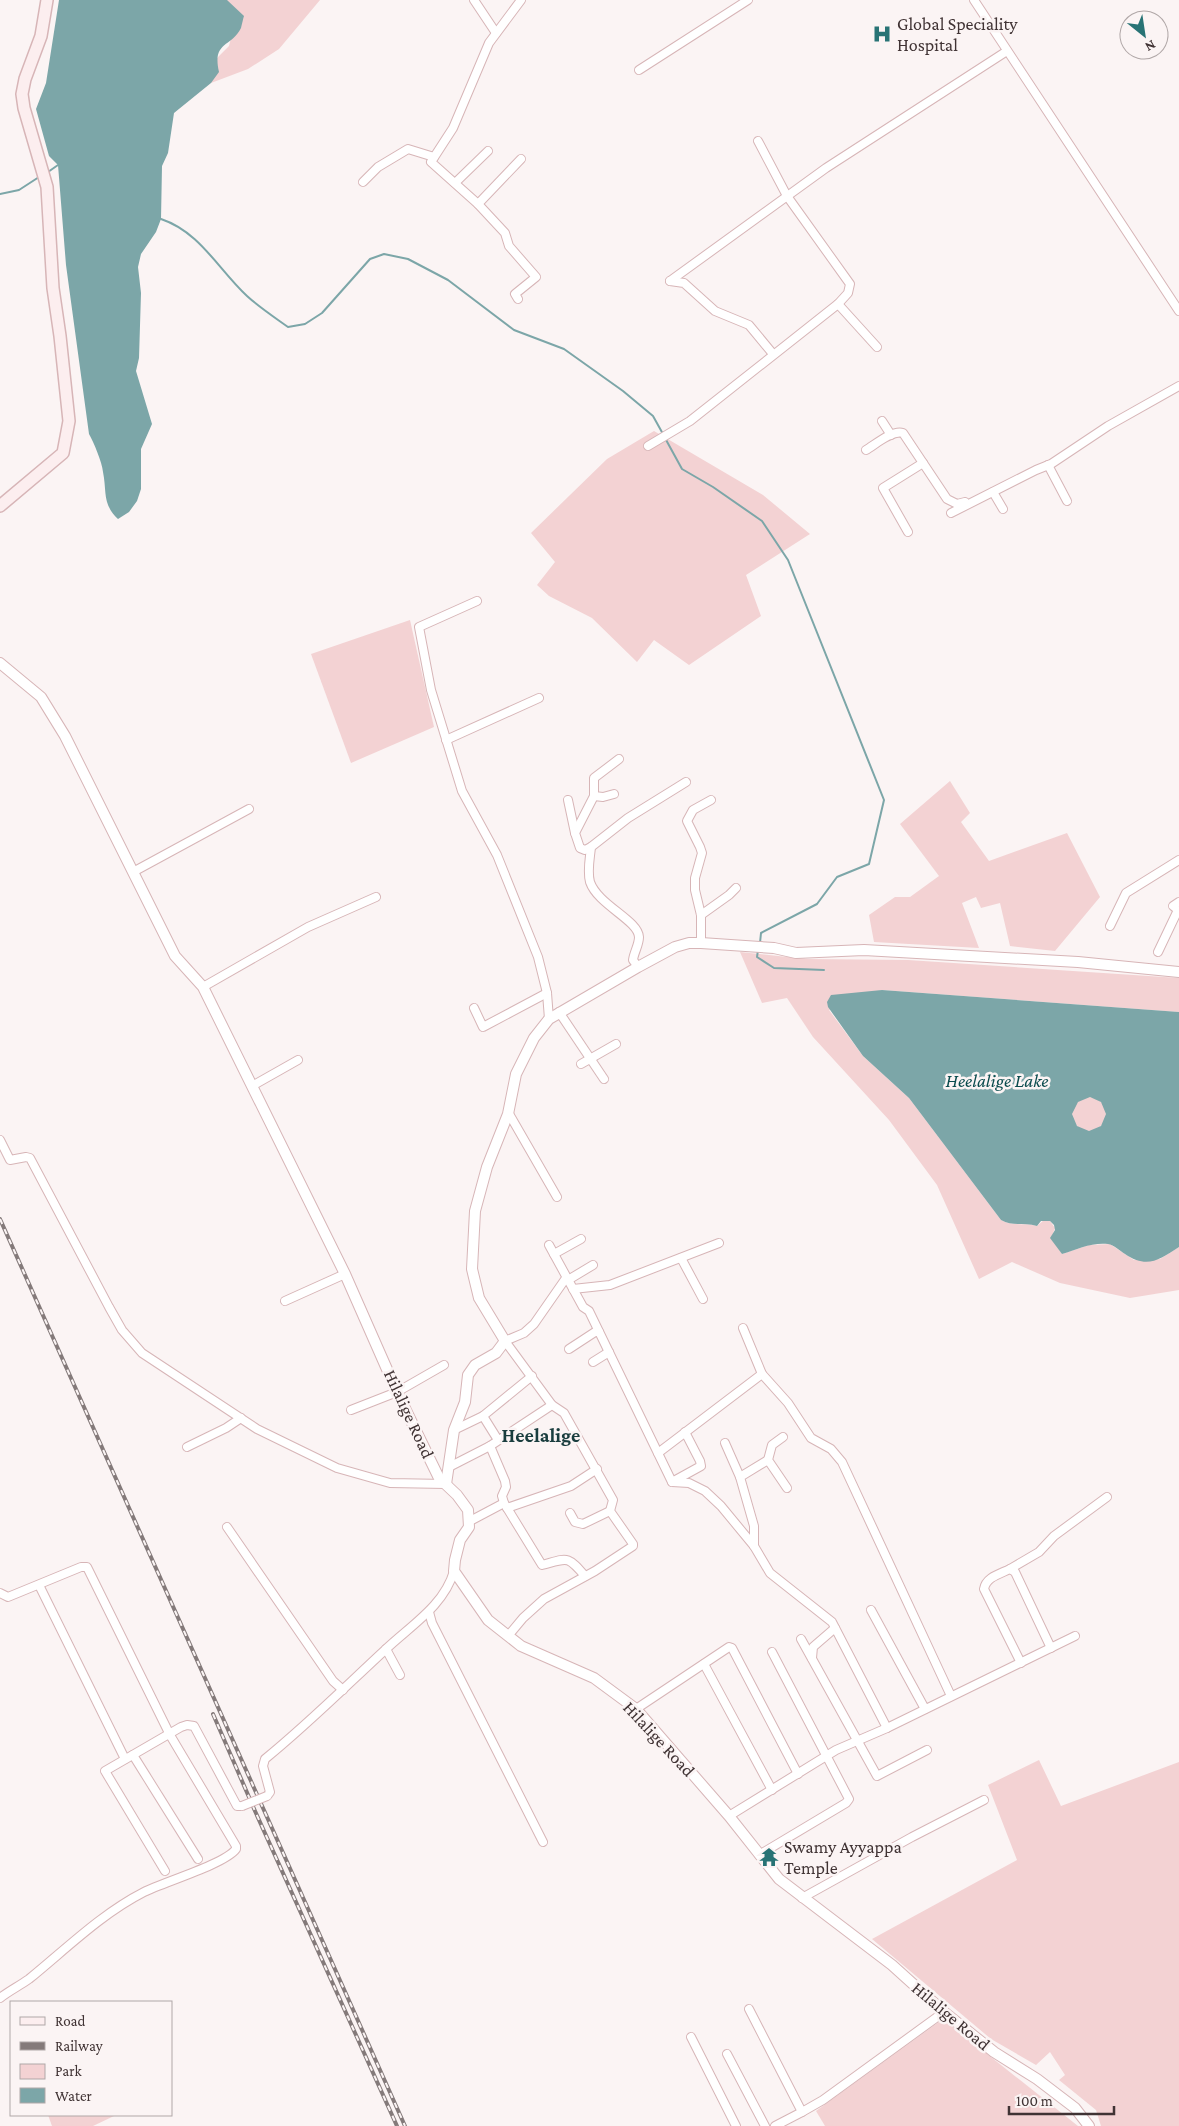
<svg xmlns="http://www.w3.org/2000/svg" width="1179" height="2126" viewBox="0 0 1179 2126" font-family="'Crimson Pro',serif">
  <style>
    .green { fill: #f3d2d3 }
    .water { fill: #7ca6a8; fill-rule: evenodd }
    .lines { fill: none; stroke-linecap: round; stroke-linejoin: round }
    .stream { stroke: #7ca6a8; stroke-width: 2 }
    .minor-casing { stroke: #d7b5b7; stroke-width: 10 }
    .tertiary-casing { stroke: #d7b5b7; stroke-width: 12 }
    .secondary-casing { stroke: #d7b5b7; stroke-width: 14 }
    .minor { stroke: #fff; stroke-width: 8 }
    .tertiary { stroke: #fff; stroke-width: 10 }
    .secondary { stroke: #fceeef; stroke-width: 11 }
    .rail-casing { stroke: #847a7a; stroke-width: 4 }
    .rail { stroke: #fbf4f4; stroke-width: 2; stroke-dasharray: 5.5; stroke-linecap: butt }
    .minor-bridge-casing { stroke: #d7b5b7; stroke-width: 10; stroke-linecap: butt }
    .minor-bridge { stroke: #fff; stroke-width: 8 }
    .labels { text-anchor: middle; stroke-width: 5; stroke-linejoin: round; paint-order: stroke }
    .poi-label { font-size: 18px; fill: #403334; stroke: #fbf4f4; text-anchor: start }
    .street-label { font-size: 18px; fill: #403334; stroke: #fbf4f4 }
    .water-label { font-size: 19px; font-style: italic; fill: #0b4c4e; stroke: #fbf4f4 }
    .quarter-label { font-size: 20px; font-weight: bold; fill: #1a3d3e; stroke: #fbf4f4 }
  </style>
  <rect width="100%" height="100%" fill="#fbf4f4"/>
  <!-- green -->
  <g class="green">
    <polygon points="226,0 320,0 279,49 248,69 211,83 216,59 229,46 231,38"/>
    <polygon points="654,431 763,495 810,534 746,575 761,616 689,665 654,640 637,662 592,618 549,596 537,585 555,562 531,533 607,459"/>
    <polygon points="410,620 434,727 351,763 311,654"/>
    <polygon points="950,781 970,813 961,822 989,861 1067,833 1100,897 1055,951 1010,946 1000,903 981,908 976,897 962,903 979,948 874,942 869,915 895,897 910,897 939,876 900,824"/>
    <path d="M740 952 806 959 908 960 1179 978V1012L882 990 829 1010 863 1056 909 1098 1001 1220C1013 1227 1025 1222 1037 1226L1044 1220 1050 1221 1055 1228 1052 1236 1062 1254 1089 1245 1110 1244 1134 1260 1160 1259 1179 1247V1290L1130 1298 1060 1283 1012 1262 979 1279 937 1185 889 1120 813 1037 787 998 762 1003Z"/>
    <circle cx="1089" cy="1114" r="17"/>
    <polygon points="1039,1760 1061,1806 1179,1762 1179,2126 1101,2126 1096,2110 1059,2080 1065,2075 1050,2052 1036,2065 991,2039 872,1939 1017,1860 988,1785"/>
    <polygon points="943,2019 1078,2126 825,2126 816,2111"/>
    <polygon points="48,2115 113,2115 114,2116 93,2126 52,2126"/>
  </g>
  <!-- water -->
  <g class="water">
    <path d="M59 0H227L244 16C243 19 242 24 241 28 231 48 212 41 219 72L211 83 174 113 168 153 162 166 161 219 156 232 141 254 138 267 141 293 139 358 136 371 152 424 141 449V489L137 501 129 512 118 519C102 504 107 492 103 472 102 462 94 443 89 434L66 265 58 165 49 156 36 109 46 83Z"/>
    <path d="M882 990 1179 1012V1247C1159 1260 1147 1269 1125 1254 1120 1251 1114 1245 1108 1244 1093 1242 1077 1249 1062 1254L1050 1238 1055 1230 1054 1225 1050 1221H1041L1037 1226C1025 1222 1013 1227 1001 1220L909 1098 863 1056 828 1007 827 1002 831 995ZM1090 1097 1101 1102 1106 1114 1101 1126 1089 1131 1077 1126 1072 1114 1078 1102Z"/>
  </g>
  <g class="lines">
    <!-- stream -->
    <g class="stream">
      <polyline points="48,172 58,165"/>
      <polyline points="0,194 19,190 39,177"/>
      <path d="M161 219C200 232 218 269 247 296 259 307 274 317 288 327L305 324 322 313 370 259 384 254 408 259 448 280 514 330 564 349 623 391 653 416 663 434"/>
      <polyline points="665,438 682,469 713,487 762,521 788,560 884,800 869,864 837,877 817,904 761,933 760,943"/>
      <polyline points="758,950 757,957 774,968 824,970"/>
    </g>
    <!-- minor casing -->
    <g class="minor-casing">
      <g id="minor">
        <polyline points="474,0 496,33"/>
        <polyline points="974,0 1179,311"/>
        <polyline points="639,70 748,0"/>
        <polyline points="521,159 478,204 431,162 453,128 489,43 521,0"/>
        <polyline points="363,182 378,167 408,149 434,157"/>
        <polyline points="455,183 488,151"/>
        <polyline points="478,204 505,233 509,246 536,277 515,294 518,299"/>
        <polyline points="670,281 826,168 1007,51"/>
        <polyline points="670,281 684,283 715,311 749,325 773,354"/>
        <polyline points="838,304 877,347"/>
        <polyline points="882,421 891,435"/>
        <polyline points="648,446 690,421 838,304 848,293 850,284 787,196 758,141"/>
        <path d="M866 450C876 444 892 430 903 433L947 499 957 504 965 502"/>
        <polyline points="1048,465 1067,501"/>
        <polyline points="993,492 1003,509"/>
        <polyline points="951,513 1036,470 1051,464 1108,426 1179,386"/>
        <polyline points="908,532 883,488 923,463"/>
        <polyline points="477,601 419,627 431,690 462,791 497,855 538,957 547,993 549,1019"/>
        <polyline points="446,740 539,698"/>
        <polyline points="594,796 603,797 614,794"/>
        <polyline points="568,800 575,833"/>
        <polyline points="591,847 585,850 580,848 575,833 594,796 594,778 619,759"/>
        <polyline points="133,872 249,809"/>
        <polyline points="701,915 729,895 736,888"/>
        <polyline points="1110,926 1126,893 1179,860"/>
        <polyline points="701,943 701,915 695,890 695,878 702,853 700,847 687,821 693,810 711,800"/>
        <polyline points="1158,952 1178,910 1173,906 1179,902"/>
        <path d="M638 967 633 960C634 952 639 945 639 937 638 920 598 905 590 882 587 871 590 858 591 847L628 818 686 782"/>
        <polyline points="203,987 308,927 376,897"/>
        <polyline points="474,1008 483,1027 547,993"/>
        <polyline points="559,1012 604,1079"/>
        <polyline points="581,1064 616,1044"/>
        <polyline points="252,1086 298,1060"/>
        <polyline points="508,1112 557,1197"/>
        <polyline points="0,1140 10,1160 26,1157 30,1158 109,1307 122,1330 142,1353 257,1429 337,1468 390,1483 446,1484"/>
        <polyline points="549,1245 583,1307 589,1311 672,1482 689,1483 705,1491 721,1506 754,1546 770,1573 832,1622 887,1728"/>
        <polyline points="554,1254 581,1239"/>
        <polyline points="681,1258 703,1299"/>
        <polyline points="568,1280 593,1265"/>
        <polyline points="573,1289 610,1285 719,1243"/>
        <polyline points="285,1301 345,1274"/>
        <polyline points="569,1349 595,1332 599,1332"/>
        <polyline points="593,1362 609,1352"/>
        <polyline points="762,1374 788,1403 811,1438 831,1449 842,1462 951,1696"/>
        <polyline points="351,1410 397,1392 444,1365"/>
        <polyline points="454,1430 483,1416"/>
        <polyline points="783,1437 772,1445 768,1460 787,1488"/>
        <polyline points="498,1440 483,1416 532,1376"/>
        <polyline points="725,1443 740,1477"/>
        <path d="M490 1446 505 1481 506 1487 502 1496 504 1503 542 1565C568 1558 567 1555 585 1576"/>
        <polyline points="187,1447 226,1428 241,1418"/>
        <polyline points="658,1453 762,1374 743,1328"/>
        <polyline points="449,1467 490,1446 552,1405"/>
        <polyline points="672,1482 701,1466 700,1461 685,1432"/>
        <polyline points="507,1508 571,1486 597,1469"/>
        <polyline points="570,1513 575,1522 583,1524 610,1511"/>
        <polyline points="470,1521 504,1503"/>
        <polyline points="227,1527 333,1681 343,1690"/>
        <polyline points="754,1546 754,1526 740,1477 768,1460"/>
        <polyline points="1010,1569 1039,1552 1054,1536 1107,1497"/>
        <polyline points="39,1585 125,1759"/>
        <path d="M0 1593 8 1597 81 1567H87L170 1735 236 1846V1849C225 1864 164 1882 144 1892 101 1914 66 1949 29 1979 19 1986 9 1991 0 1998"/>
        <polyline points="871,1610 925,1709"/>
        <polyline points="429,1612 432,1623 543,1842"/>
        <polyline points="508,1636 523,1618 544,1599 595,1571 633,1546 633,1544 610,1511 613,1500 564,1413 552,1405 505,1341 524,1333 534,1324 566,1278"/>
        <polyline points="801,1639 877,1776 927,1750"/>
        <polyline points="386,1649 400,1675"/>
        <polyline points="812,1658 813,1647 835,1628"/>
        <path d="M1021 1663 984 1589C986 1577 1000 1574 1010 1569L1015 1572 1051 1648"/>
        <polyline points="704,1664 772,1790"/>
        <polyline points="636,1709 729,1647 732,1648 798,1774"/>
        <polyline points="133,1755 198,1859"/>
        <path d="M267 1796 270 1792 263 1766 265 1759C307 1725 345 1687 385 1650 410 1626 444 1606 454 1571"/>
        <polyline points="729,1816 836,1750 887,1728 1075,1636"/>
        <polyline points="759,1855 846,1803 849,1799 772,1652"/>
        <polyline points="165,1871 105,1771 181,1727 187,1725 194,1726 237,1806 242,1806"/>
        <polyline points="802,1898 912,1837 984,1800"/>
        <polyline points="749,2009 802,2112 823,2100 944,2012"/>
        <polyline points="691,2037 736,2126"/>
        <polyline points="727,2054 765,2126"/>
        <polyline points="775,2126 802,2112"/>
      </g>
    </g>
    <!-- tertiary casing -->
    <g class="tertiary-casing">
      <g id="tertiary">
        <polyline points="0,663 41,697 65,736 175,956 203,987 345,1274 397,1392 439,1478 457,1495 468,1510 469,1527 460,1540 455,1560 454,1571 488,1620 521,1646 594,1678 636,1709 729,1816 779,1879 892,1965 944,2012 994,2052 1037,2079 1075,2108 1089,2126"/>
        <polyline points="446,1484 454,1430 465,1402 468,1375 475,1365 496,1353 505,1341 479,1298 472,1269 475,1211 487,1167 508,1114 516,1074 534,1038 549,1019 638,967 675,947 689,943 701,943 774,948 796,953 864,950 1078,962 1179,972"/>
      </g>
    </g>
    <!-- secondary casing -->
    <g class="secondary-casing">
      <polyline id="secondary" points="0,506 63,453 69,421 60,336 53,288 47,187 24,108 22,94 25,79 41,36 47,0"/>
    </g>
    <!-- minor -->
    <use href="#minor" class="minor"/>
    <!-- tertiary -->
    <use href="#tertiary" class="tertiary"/>
    <!-- secondary -->
    <use href="#secondary" class="secondary"/>
    <!-- rail casing -->
    <g class="rail-casing">
      <g id="rail">
        <polyline points="0,1219 405,2126"/>
        <polyline points="213,1714 255,1811 397,2126"/>
      </g>
    </g>
    <!-- rail -->
    <use href="#rail" class="rail"/>
    <!-- minor-bridge casing -->
    <g class="minor-bridge-casing">
      <polyline id="minor-bridge" points="242,1806 267,1796"/>
    </g>
    <!-- minor-bridge -->
    <use href="#minor-bridge" class="minor-bridge"/>
  </g>
  <!-- icons -->
  <defs>
    <g id="hospital-bare" transform="scale(1.5)"><path d="M-5-5h3v3.5h4V-5h3V5h-3V1.5h-4V5h-3Z" fill="#287375" stroke="#fbf4f4" stroke-width="2.5" paint-order="stroke"/></g>
    <g id="temple-bare" transform="scale(1.5)"><path d="M0-6L5-2H3V0L6.5 2.5H4V6H1.5V3h-3V6H-4V2.5H-6.5L-3 0V-2H-5Z" fill="#287375" stroke="#fbf4f4" stroke-width="2.5" paint-order="stroke"/></g>
  </defs>
  <g fill-rule="evenodd">
    <use href="#hospital-bare" x="882" y="34"/>
    <use href="#temple-bare" x="769" y="1857"/>
  </g>
  <g class="labels">
    <!-- poi labels -->
    <g class="poi-label">
      <text x="897" y="30">Global Speciality<tspan x="897" dy="21">Hospital</tspan></text>
      <text x="784" y="1853">Swamy Ayyappa<tspan x="784" dy="21">Temple</tspan></text>
    </g>
    <!-- street labels -->
    <g class="street-label">
      <text transform="translate(409 1414) rotate(65)" y="6">Hilalige Road</text>
      <text transform="translate(659 1739) rotate(47)" y="6">Hilalige Road</text>
      <text transform="translate(951 2016) rotate(40)" y="6">Hilalige Road</text>
    </g>
    <!-- water labels -->
    <g class="water-label">
      <text x="997" y="1087">Heelalige Lake</text>
    </g>
    <!-- quarter labels -->
    <g class="quarter-label">
      <text x="541" y="1442">Heelalige</text>
    </g>
  </g>
  <!-- legend -->
  <rect x="10" y="2001" width="162" height="115" fill="#fbf4f4" stroke="#b0a7a7"/>
  <rect x="20" y="2017" width="25" height="8" fill="#fceeef" stroke="#b0a7a7"/>
  <text x="55" y="2026" font-size="15" fill="#403334">Road</text>
  <rect x="20" y="2042" width="25" height="8" fill="#847a7a" stroke="#b0a7a7"/>
  <text x="55" y="2051" font-size="15" fill="#403334">Railway</text>
  <rect x="20" y="2064" width="25" height="15" fill="#f3d2d3" stroke="#b0a7a7"/>
  <text x="55" y="2076" font-size="15" fill="#403334">Park</text>
  <rect x="20" y="2088" width="25" height="15" fill="#7ca6a8" stroke="#b0a7a7"/>
  <text x="55" y="2101" font-size="15" fill="#403334">Water</text>
  <!-- north arrow -->
  <g transform="translate(1144 35) rotate(150)"><circle r="24" fill="#fbf4f4" stroke="#b0a7a7"/>
  <path d="M0-4L9 19L0 12L-9 19Z" fill="#287375"/>
  <text y="-8" font-size="14" font-weight="bold" text-anchor="middle" fill="#403334">N</text>
  </g>
  <!-- scale -->
  <path d="M1009 2106v8h105v-8" fill="none" stroke="#403334" stroke-width="2.5"/>
  <text x="1016" y="2106" font-size="15" fill="#403334" stroke="#fbf4f4" stroke-width="4" paint-order="stroke">100 m</text>
</svg>
